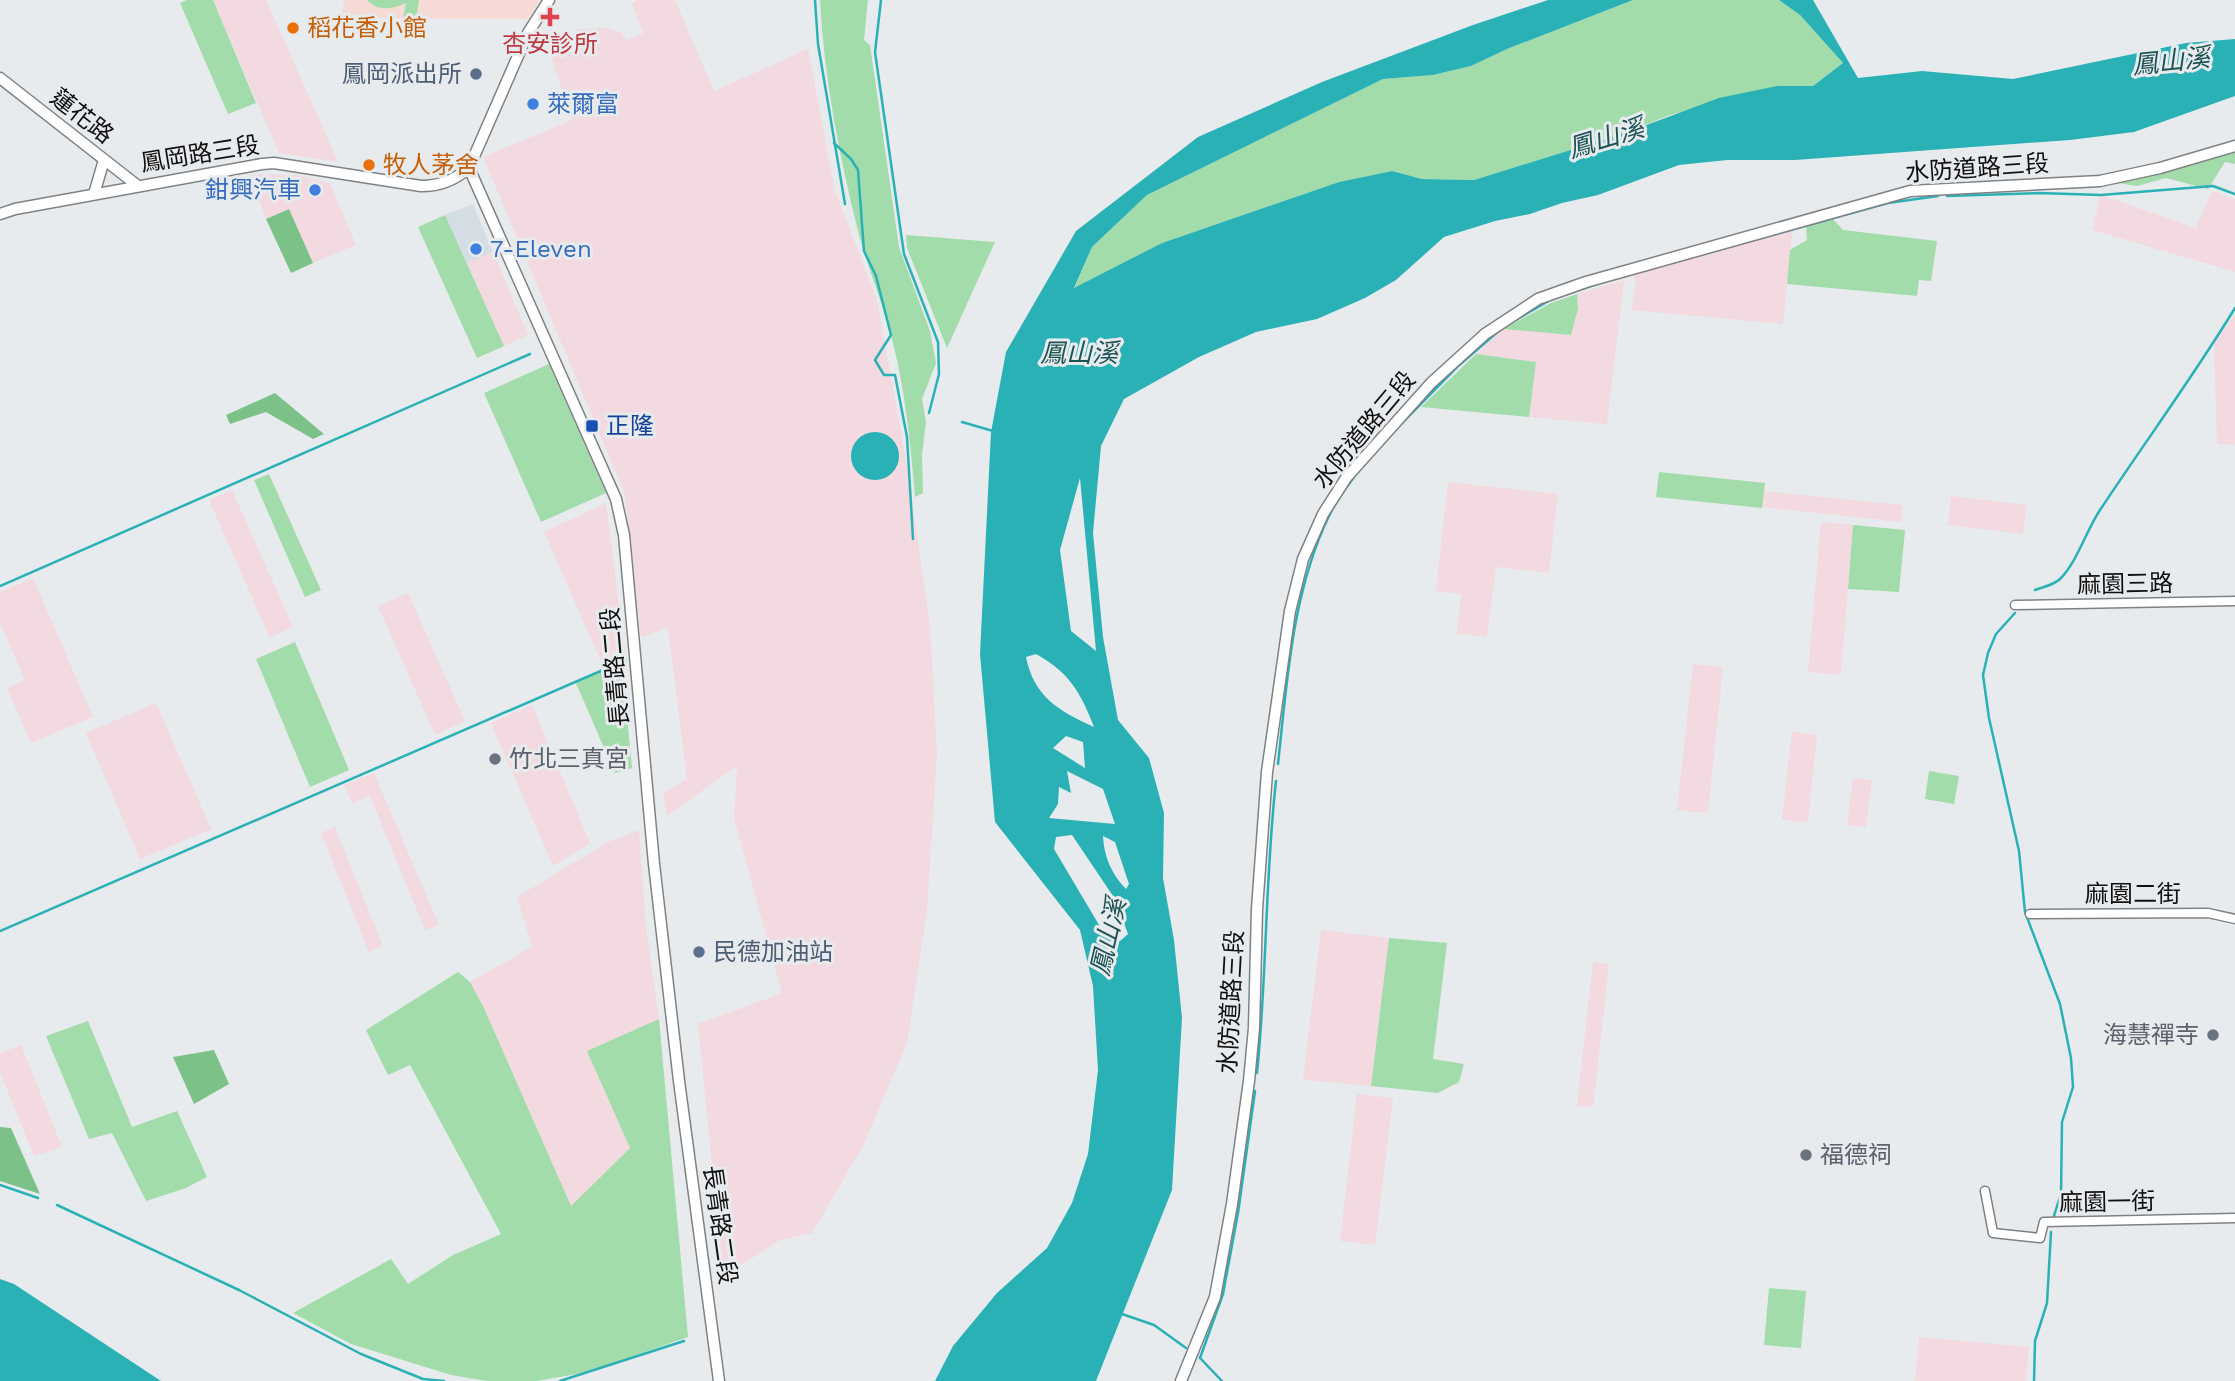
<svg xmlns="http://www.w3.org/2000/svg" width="2235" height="1381" viewBox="0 0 2235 1381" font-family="'Work Sans','Noto Sans TC',sans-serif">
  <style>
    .built { fill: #d4dde4 }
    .industrial { fill: #f3d9e0 }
    .education { fill: #f5dad5 }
    .green { fill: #a2dcaa }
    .forest { fill: #7cc288 }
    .water { fill: #2ab1b6; fill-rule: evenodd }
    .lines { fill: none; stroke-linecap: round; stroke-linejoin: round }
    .stream { stroke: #2ab1b6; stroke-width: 2.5 }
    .minor-casing { stroke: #7f8284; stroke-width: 11 }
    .tertiary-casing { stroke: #7f8284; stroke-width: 13 }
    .minor { stroke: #fff; stroke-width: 8 }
    .tertiary { stroke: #fff; stroke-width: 10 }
    .health-dot { fill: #e0444e; stroke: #e8ebee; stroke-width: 2.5 }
    .food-dot { fill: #e8710a; stroke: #e8ebee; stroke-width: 2.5 }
    .service-dot { fill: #5c6f8a; stroke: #e8ebee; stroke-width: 2.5 }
    .shop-dot { fill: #3f7fe0; stroke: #e8ebee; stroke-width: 2.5 }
    .transit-dot { fill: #1a4fb4; stroke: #e8ebee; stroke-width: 2.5 }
    .worship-dot { fill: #6b7280; stroke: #e8ebee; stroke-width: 2.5 }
    .labels { text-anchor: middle; stroke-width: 6; stroke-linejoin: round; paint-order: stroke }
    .food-label { font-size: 24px; fill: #c56008; stroke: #e8ebee; text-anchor: start }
    .health-label { font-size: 24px; fill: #be3a42; stroke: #e8ebee }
    .service-label { font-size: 24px; fill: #4e5e75; stroke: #e8ebee; text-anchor: end }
    .shop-label { font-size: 24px; fill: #366cbe; stroke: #e8ebee; text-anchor: start }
    .street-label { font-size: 24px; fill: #0f1011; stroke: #e8ebee }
    .transit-label { font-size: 24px; fill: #164399; stroke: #e8ebee; text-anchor: start }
    .worship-label { font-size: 24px; fill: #5b616d; stroke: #e8ebee; text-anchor: start }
    .water-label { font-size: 26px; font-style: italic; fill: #1d5355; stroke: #e8ebee }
  </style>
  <rect width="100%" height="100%" fill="#e8ebee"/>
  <!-- built -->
  <polygon class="built" points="473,204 493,252 467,263 445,215"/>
  <!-- industrial -->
  <g class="industrial">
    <polygon points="213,0 266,0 338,162 279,153"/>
    <polygon points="637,0 675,0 714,91 808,49 835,191 877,300 907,465 930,625 937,755 927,911 907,1043 863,1146 812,1233 780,1240 743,1264 722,1268 698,1024 782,993 734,818 737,766 667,816 663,794 687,779 668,628 641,637 625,494 483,157 572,120 551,56 578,29 607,28 622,33 626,41 643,33 632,4"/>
    <polygon points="261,174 296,175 330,183 356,245 313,263 289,209 266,219 250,175"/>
    <polygon points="2212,191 2235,199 2235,272 2092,230 2101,195 2196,228"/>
    <polygon points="1793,226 1783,324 1631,310 1636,285 1633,273"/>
    <polygon points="493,252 528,335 504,346 467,263"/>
    <polygon points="1624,280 1607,424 1529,417 1536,362 1476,354 1503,329 1571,335 1578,309 1577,294"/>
    <polygon points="2235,314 2235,445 2217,444 2214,344"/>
    <polygon points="1448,482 1558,494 1549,573 1496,567 1487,637 1457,634 1461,594 1436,591"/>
    <polygon points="232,490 293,627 270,638 209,500"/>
    <polygon points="1764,491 1902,505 1901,522 1762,507"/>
    <polygon points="1951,496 2027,505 2023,534 1948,525"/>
    <polygon points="606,503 625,650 601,661 544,532"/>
    <polygon points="1821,522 1853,525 1841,675 1808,672"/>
    <polygon points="33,578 93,717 31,743 7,688 25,680 0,623 0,592"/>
    <polygon points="408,593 465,721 435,735 378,606"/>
    <polygon points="1693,664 1723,667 1708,813 1677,810"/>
    <polygon points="156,703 211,829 140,859 86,733"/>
    <polygon points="532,705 590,843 553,866 491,723"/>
    <polygon points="1792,732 1817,735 1808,822 1782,820"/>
    <polygon points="374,773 439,925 425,930 370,796 352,803 344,785"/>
    <polygon points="1853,778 1872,780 1866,827 1847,825"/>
    <polygon points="335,827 383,946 369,952 321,833"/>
    <polygon points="639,830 646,929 659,1019 587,1051 630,1148 571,1206 483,1006 470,982 532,947 517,897 608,842"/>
    <polygon points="1321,930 1389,938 1371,1086 1303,1080"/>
    <polygon points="1593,962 1609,964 1593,1107 1577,1107"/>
    <polygon points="21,1045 62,1147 34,1156 0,1072 0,1053"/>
    <polygon points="1357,1094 1393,1098 1375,1245 1340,1241"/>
    <polygon points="1919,1337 2029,1347 2026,1381 1915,1381"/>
  </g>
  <!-- education -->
  <polygon class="education" points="344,0 539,0 529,19 342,18"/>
  <!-- green -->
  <g class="green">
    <polygon points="187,0 213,0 256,103 228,114 180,3"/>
    <path d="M367 0H419L416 20 403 19 406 3C393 9 378 12 367 0Z"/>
    <path d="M820 0H868L864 40 870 45 899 247 930 331 936 363 922 399 926 422 922 455 923 493 915 497C911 448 905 390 893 343 884 306 868 269 858 231 839 155 824 78 820 0Z"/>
    <polygon points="1633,0 1779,0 1800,15 1843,63 1813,86 1777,86 1670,115 1625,133 1474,180 1422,179 1392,171 1339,182 1162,243 1074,289 1092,247 1147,195 1383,79 1433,75 1471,66 1507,49"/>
    <polygon points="2235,150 2235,164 2225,162 2208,189 2166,178 2137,186 2118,183"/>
    <polygon points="445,215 504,346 477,358 418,227"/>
    <polygon points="1832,218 1843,230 1937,241 1931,281 1919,280 1917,296 1787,284 1790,250 1807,240 1806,225"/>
    <polygon points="906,235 995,242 947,348 907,248"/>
    <polygon points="1577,294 1578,309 1571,335 1503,329 1551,303"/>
    <polygon points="1476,354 1536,362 1529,417 1421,407"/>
    <polygon points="549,364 606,493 541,522 484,393"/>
    <polygon points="1659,472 1765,483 1762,508 1656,497"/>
    <polygon points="269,474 321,590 305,597 254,480"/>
    <polygon points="1853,525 1905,530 1899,592 1848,589"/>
    <polygon points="295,642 349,770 310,787 256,659"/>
    <polygon points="622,663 632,768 615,773 575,681"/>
    <polygon points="1929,771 1959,776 1954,804 1925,799"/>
    <polygon points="1389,938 1447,943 1433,1059 1464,1064 1459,1082 1438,1093 1371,1086"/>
    <polygon points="458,972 470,982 483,1006 571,1206 630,1148 587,1051 659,1019 688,1337 588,1372 537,1381 487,1381 451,1375 351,1344 293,1313 391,1259 408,1284 453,1255 501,1234 410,1065 388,1075 366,1030"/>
    <polygon points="88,1021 132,1127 177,1111 207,1177 186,1188 146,1201 112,1133 89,1139 46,1036"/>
    <polygon points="1769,1288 1806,1291 1801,1348 1764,1345"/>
  </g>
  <!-- forest -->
  <g class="forest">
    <polygon points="289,209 313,263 291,273 266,219"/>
    <polygon points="275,393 324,434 313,439 266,412 230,424 226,415"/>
    <polygon points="214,1050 229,1084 194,1104 173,1057"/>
    <polygon points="0,1127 11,1128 40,1194 0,1181"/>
  </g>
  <!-- water -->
  <g class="water">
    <path d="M1548 0H1633L1507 49 1471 66 1433 75 1383 79 1147 195 1092 247 1074 288 1162 243 1339 182 1392 171 1422 179 1474 180 1625 133 1719 98 1777 86H1813L1843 63 1800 15 1779 0H1813L1858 78 1922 71 2013 79 2186 43 2235 39V96L2134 132 2070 140 1795 160H1727L1679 165 1598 195 1562 203 1530 214 1495 221 1444 237 1396 280 1365 298 1317 319 1256 332 1199 357 1124 399 1101 446 1093 533 1103 637 1118 720 1149 758 1164 813 1163 878 1174 940 1182 1018 1172 1190 1096 1381H935L953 1346 997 1293 1047 1248 1072 1203 1088 1154 1098 1070 1093 986 1080 930 995 822 980 654 991 432 1006 352 1076 231 1198 137 1322 82 1473 25ZM1080 478 1096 651 1071 631 1060 550ZM1036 654C1069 672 1081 693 1094 727 1059 711 1034 697 1026 657ZM1066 736 1083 742 1085 768 1053 748ZM1067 771 1103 789 1115 824 1049 818 1058 804 1059 787 1071 793ZM1072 835 1115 899 1128 934 1120 941 1105 935 1054 849 1056 837ZM1103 836 1115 842 1129 884 1126 889C1112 875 1104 857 1103 836Z"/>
    <circle cx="875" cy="456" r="24"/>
    <polygon points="0,1279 14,1284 161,1381 0,1381"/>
  </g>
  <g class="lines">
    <!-- stream -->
    <g class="stream">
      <polyline points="815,0 818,44 845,204"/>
      <polyline points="881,0 875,52 904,254 938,342 939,374 929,413"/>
      <polyline points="834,143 851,159 858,170 864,251 876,276 891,335 875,360 884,375 895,375 907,437 913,539"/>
      <polyline points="1947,196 2039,193 2101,195 2213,186 2235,194"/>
      <polyline points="1660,266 1888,203 1938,196"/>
      <polyline points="1507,325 1552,299 1606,281"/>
      <polyline points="962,422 993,431"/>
      <polyline points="1402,423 1457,367 1501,329"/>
      <polyline points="0,586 530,354"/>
      <path d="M2035 590C2043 587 2054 585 2060 579 2077 562 2086 531 2100 510 2145 442 2193 377 2235 308"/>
      <polyline points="2015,613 1996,634 1988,653 1983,675 1989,718 2019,851 2025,912 2060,1004 2071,1058 2073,1087 2062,1122 2061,1194 2053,1219"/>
      <path d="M1278 764C1287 682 1292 592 1329 516 1336 500 1349 485 1358 471"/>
      <polyline points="0,931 626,660"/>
      <path d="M1257 1073C1267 976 1265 878 1276 781"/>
      <polyline points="0,1185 38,1198"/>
      <polyline points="57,1205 239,1290 361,1354 423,1379 444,1381"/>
      <polyline points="1122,1314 1154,1325 1186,1348"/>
      <polyline points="1200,1358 1223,1294 1238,1213 1255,1091"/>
      <polyline points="1200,1358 1222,1381"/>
      <polyline points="560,1381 684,1341"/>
      <polyline points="2034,1381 2035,1341 2047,1303 2051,1232"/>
    </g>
    <!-- minor casing -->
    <g class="minor-casing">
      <g id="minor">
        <polyline points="2015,605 2235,601"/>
        <polyline points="2030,914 2208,913 2235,919"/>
        <polyline points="1985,1191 1993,1233 2040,1238 2044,1222 2235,1218"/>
      </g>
    </g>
    <!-- tertiary casing -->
    <g class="tertiary-casing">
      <g id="tertiary">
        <polyline points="0,78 138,186"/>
        <polyline points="469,168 616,499 624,535 654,864 679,1081 719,1381"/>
        <polyline points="94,194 104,160"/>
        <path d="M0 214 15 209 262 164 274 163 421 186C441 186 454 180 469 168L528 33 549 0"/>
        <polyline points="1181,1381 1215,1297 1232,1204 1249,1081 1254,1028 1257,909 1267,772 1290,611 1303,559 1323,514 1346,478 1431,383 1485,334 1538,299 1586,282 1910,191 2100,181 2160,168 2235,146"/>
      </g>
    </g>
    <!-- minor -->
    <use href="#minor" class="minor"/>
    <!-- tertiary -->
    <use href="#tertiary" class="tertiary"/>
  </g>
  <!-- markers -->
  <path class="health-dot" d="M546.5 6.5h7v7h7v7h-7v7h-7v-7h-7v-7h7z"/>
  <g class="food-dot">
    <circle cx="293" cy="28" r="7"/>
    <circle cx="369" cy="165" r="7"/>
  </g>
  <g class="service-dot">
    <circle cx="476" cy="74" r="7"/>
    <circle cx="699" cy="952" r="7"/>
  </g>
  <g class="shop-dot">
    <circle cx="533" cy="104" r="7"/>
    <circle cx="315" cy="190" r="7"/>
    <circle cx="476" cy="249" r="7"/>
  </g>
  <rect class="transit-dot" x="585" y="419" width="14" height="14" rx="3.5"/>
  <g class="worship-dot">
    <circle cx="495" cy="759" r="7"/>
    <circle cx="2213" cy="1035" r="7"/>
    <circle cx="1806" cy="1155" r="7"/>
  </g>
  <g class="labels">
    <!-- food labels -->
    <g class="food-label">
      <text x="307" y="36">稻花香小館</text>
      <text x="383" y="173">牧人茅舍</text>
    </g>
    <!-- health labels -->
    <g class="health-label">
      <text x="550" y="52">杏安診所</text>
    </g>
    <!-- service labels -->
    <g class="service-label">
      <text x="462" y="82">鳳岡派出所</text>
      <text x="713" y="960" text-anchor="start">民德加油站</text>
    </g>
    <!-- shop labels -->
    <g class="shop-label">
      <text x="547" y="112">萊爾富</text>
      <text x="301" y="198" text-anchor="end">鉗興汽車</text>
      <text x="490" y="257">7-Eleven</text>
    </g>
    <!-- street labels -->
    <g class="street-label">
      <text transform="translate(82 116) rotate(38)" y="8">蓮花路</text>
      <text transform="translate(200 154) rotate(-9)" y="8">鳳岡路三段</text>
      <text transform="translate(1977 168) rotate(-4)" y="8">水防道路三段</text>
      <text transform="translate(1364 430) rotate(-50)" y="8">水防道路三段</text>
      <text transform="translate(2125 584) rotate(-1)" y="8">麻園三路</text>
      <text transform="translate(615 667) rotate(-95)" y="8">長青路二段</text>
      <text x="2133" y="902">麻園二街</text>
      <text transform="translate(1231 1002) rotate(-87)" y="8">水防道路三段</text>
      <text transform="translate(2107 1202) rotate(-1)" y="8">麻園一街</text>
      <text transform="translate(720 1225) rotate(82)" y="8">長青路二段</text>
    </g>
    <!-- transit labels -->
    <g class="transit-label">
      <text x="606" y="434">正隆</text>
    </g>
    <!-- worship labels -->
    <g class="worship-label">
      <text x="509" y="767">竹北三真宮</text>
      <text x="2199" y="1043" text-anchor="end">海慧禪寺</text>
      <text x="1820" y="1163">福德祠</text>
    </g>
    <!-- water labels -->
    <g class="water-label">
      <text transform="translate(2171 61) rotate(-6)" y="9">鳳山溪</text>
      <text transform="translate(1606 138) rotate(-17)" y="9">鳳山溪</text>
      <text x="1079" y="362">鳳山溪</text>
      <text transform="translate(1108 937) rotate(-77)" y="9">鳳山溪</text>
    </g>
  </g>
</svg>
